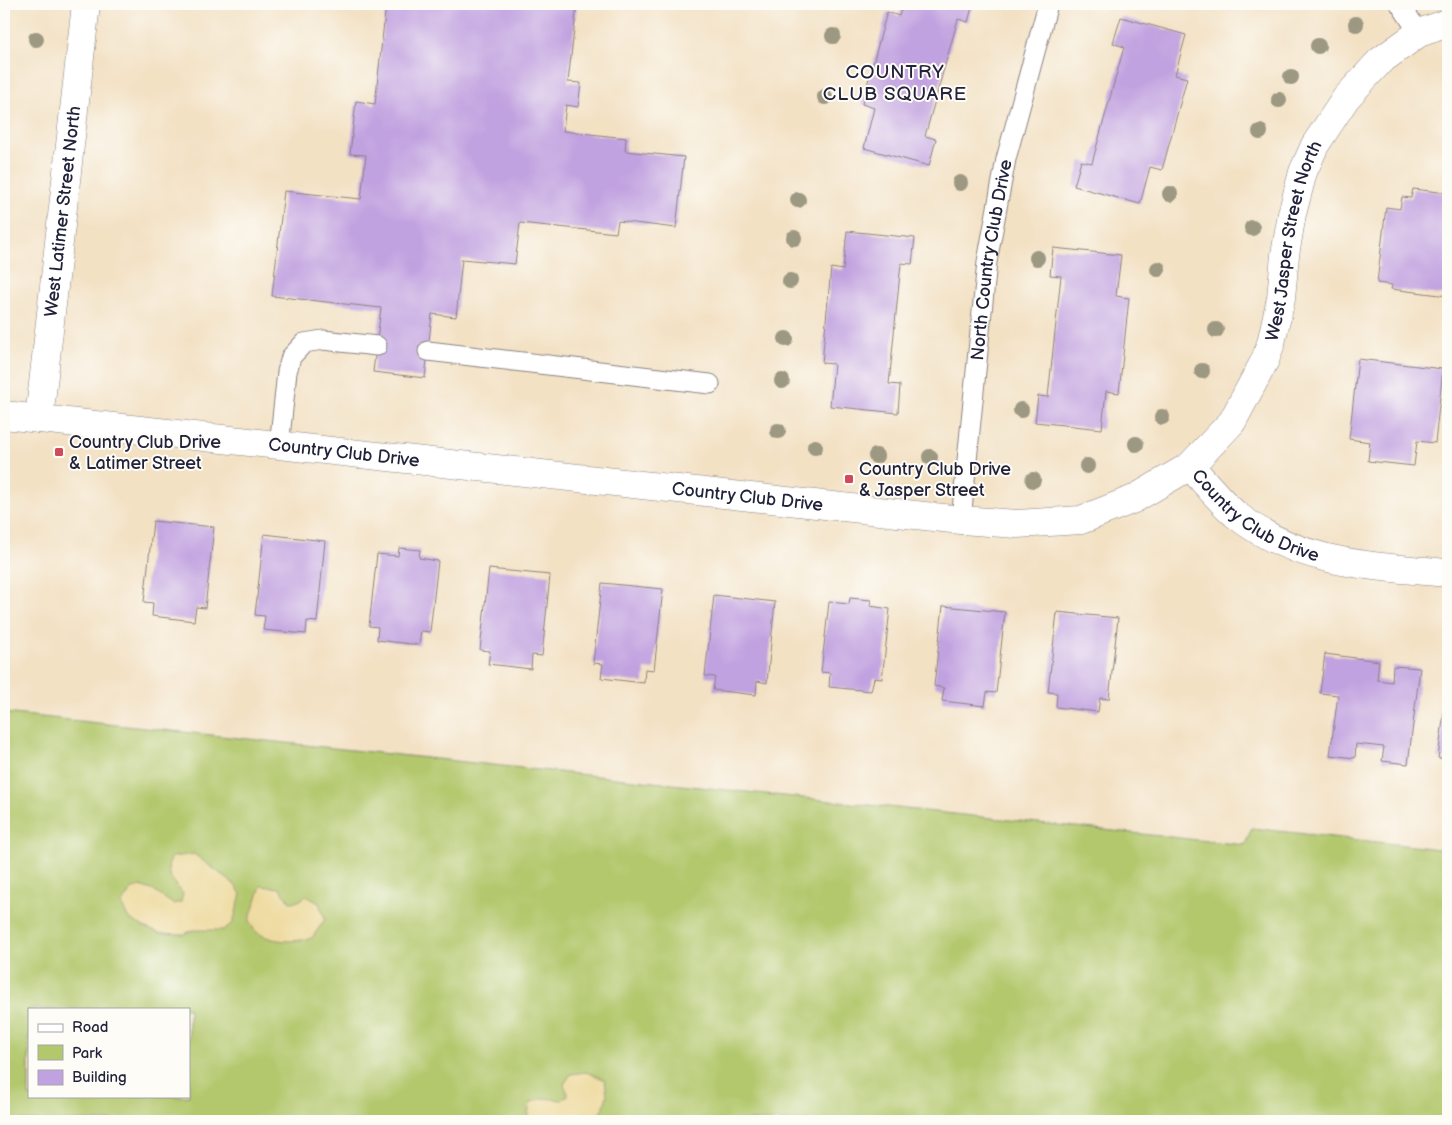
<svg xmlns="http://www.w3.org/2000/svg" width="1452" height="1125" viewBox="0 0 1452 1125" font-family="'Balsamiq Sans',sans-serif">
  <style>
    .green { fill: #b3c86d; stroke: #6a7554; fill-rule: evenodd }
    .sand { fill: #eeda9e; stroke: #887e6c }
    .building { fill: #c1a2e0 }
    .lines { fill: none; stroke-linecap: round; stroke-linejoin: round }
    .lane-casing { stroke: #8a8280; stroke-width: 21 }
    .street-casing { stroke: #8a8280; stroke-width: 29 }
    .lane { stroke: #fff; stroke-width: 19 }
    .street { stroke: #fff; stroke-width: 28 }
    .tree { fill: #9c9882 }
    .poi-dot { fill: #d1495b; stroke: #fdfcf7; stroke-width: 2 }
    .labels { text-anchor: middle; stroke-width: 4; stroke-linejoin: round; paint-order: stroke }
    .street-label { font-size: 18px; fill: #22223b; stroke: #fdfcf7 }
    .poi-label { font-size: 18px; fill: #22223b; stroke: #fdfcf7; text-anchor: start }
    .neighbourhood-label { font-size: 19px; letter-spacing: 1px; fill: #22223b; stroke: #fdfcf7 }
  </style>
  <rect width="100%" height="100%" fill="#fdfcf7"/>
  <filter id="ink" filterUnits="userSpaceOnUse"><feTurbulence type="fractalNoise" baseFrequency=".02" numOctaves="2"/><feDisplacementMap in="SourceGraphic" scale="10" xChannelSelector="R" yChannelSelector="G"/><feConvolveMatrix kernelMatrix="1 2 1 2 8 2 1 2 1" color-interpolation-filters="sRGB"/></filter>
  <filter id="wash" filterUnits="userSpaceOnUse"><feTurbulence type="fractalNoise" baseFrequency=".0096" numOctaves="4" result="noise"/><feDisplacementMap in="SourceGraphic" scale="20" xChannelSelector="R" yChannelSelector="G"/><feGaussianBlur stdDeviation="1.12" result="paint"/><feColorMatrix in="noise" values="0 0 0 0 0 0 0 0 0 0 0 0 0 0 0 0 0 1.4 0 .05"/><feComposite in="paint" operator="in"/></filter>
  <g filter="url(#wash)">
    <rect width="100%" height="100%" fill="#f3e1c4"/>
    <!-- green -->
    <path class="green" d="M4 713 1245 845 1252 828 1448 850V1121H4ZM29 1009H189V1096H29Z"/>
    <!-- sand -->
    <g class="sand">
      <path d="M194 854 234 884 241 894 233 923 223 930H194L184 934 159 933 146 928 129 919 125 912 122 903 131 890 140 886 152 890 173 904 181 902 183 894C174 880 162 874 172 857Z"/>
      <path d="M261 886 280 888 290 902 299 901 306 896 319 903 325 919 312 938C294 942 275 943 258 933 254 931 252 925 249 921Z"/>
      <polygon points="586,1072 605,1080 607,1095 603,1110 589,1121 527,1121 530,1103 543,1098 562,1100 568,1095 564,1084 571,1074"/>
    </g>
    <g id="blocks">
      <!-- building -->
      <g class="building">
        <polygon points="386,4 577,4 568,82 581,83 578,107 566,105 563,131 626,138 625,151 684,157 676,228 618,221 616,233 520,223 515,264 462,259 456,317 432,314 425,378 373,372 381,308 272,296 284,191 361,199 366,155 350,154 356,101 375,104"/>
        <polygon points="903,4 973,4 968,22 958,19 925,136 936,139 929,166 864,148 874,108 862,104 887,12 899,16"/>
        <polygon points="1121,17 1186,35 1175,75 1187,78 1162,170 1150,167 1140,204 1074,186 1081,161 1092,163 1124,47 1113,43"/>
        <polygon points="1413,189 1448,193 1448,296 1391,289 1392,285 1377,283 1386,207 1400,209 1402,197 1411,198"/>
        <polygon points="847,231 915,238 912,264 901,263 889,384 900,385 898,413 830,406 834,364 822,363 831,268 843,270"/>
        <polygon points="1053,248 1121,255 1116,296 1129,298 1119,393 1106,391 1102,429 1035,422 1038,396 1048,397 1061,276 1050,275"/>
        <polygon points="1358,359 1443,369 1435,443 1417,441 1414,466 1368,461 1370,442 1349,439"/>
        <polygon points="153,521 214,527 205,608 196,607 194,621 152,616 153,603 144,602"/>
        <polygon points="264,534 325,541 317,622 307,621 306,634 263,630 265,616 255,615"/>
        <polygon points="399,548 420,550 419,558 438,561 430,632 421,631 419,645 377,640 378,627 369,626 377,554 398,556"/>
        <polygon points="489,569 550,575 542,656 532,655 531,669 488,664 490,651 480,650"/>
        <polygon points="602,583 663,589 654,670 645,669 644,683 601,678 603,664 593,663"/>
        <polygon points="714,595 775,602 767,683 757,681 756,695 713,690 715,677 705,676"/>
        <polygon points="850,598 871,600 870,606 890,609 882,679 874,678 871,691 829,687 830,673 821,672 829,602 849,604"/>
        <polygon points="943,606 1005,612 996,693 987,692 985,706 942,701 944,688 934,686"/>
        <polygon points="1057,612 1118,618 1109,699 1100,698 1098,712 1056,707 1057,693 1048,692"/>
        <polygon points="1325,654 1379,661 1377,680 1392,682 1393,666 1420,668 1408,764 1382,761 1384,747 1356,744 1355,758 1330,755 1338,695 1320,693"/>
        <polygon points="1447,689 1448,689 1448,759 1438,758"/>
      </g>
    </g>
  </g>
  <g filter="url(#ink)">
    <use href="#blocks" fill-opacity="0" stroke="#8a8280" stroke-width="1"/>
    <g class="lines">
      <!-- lane casing -->
      <g class="lane-casing">
        <g id="lane">
          <polyline points="1400,4 1419,33"/>
          <polyline points="428,351 710,384"/>
          <polyline points="279,446 287,372 291,357 304,343 323,340 377,346"/>
          <path id="s1" d="M961 520 987 262 1006 159 1048 4"/>
        </g>
      </g>
      <!-- street casing -->
      <g class="street-casing">
        <g id="street">
          <path id="s2" d="M4 415 961 520 1017 524 1081 520 1134 499 1190 466 1232 422 1265 360 1271 343 1281 298 1285 255 1292 214 1303 172 1315 145 1346 98 1380 61 1419 33 1448 23"/>
          <path id="s3" d="M39 419 86 4"/>
          <path id="s4" d="M1190 466C1205 482 1219 500 1235 514 1298 565 1372 566 1448 573"/>
        </g>
      </g>
      <!-- lane -->
      <use href="#lane" class="lane"/>
      <!-- street -->
      <use href="#street" class="street"/>
    </g>
    <!-- trees -->
    <g class="tree">
      <circle cx="1356" cy="24" r="8"/>
      <circle cx="833" cy="36" r="8"/>
      <circle cx="36" cy="39" r="8"/>
      <circle cx="1318" cy="46" r="8"/>
      <circle cx="1291" cy="77" r="8"/>
      <circle cx="825" cy="97" r="8"/>
      <circle cx="1279" cy="100" r="8"/>
      <circle cx="1260" cy="132" r="8"/>
      <circle cx="960" cy="183" r="8"/>
      <circle cx="1170" cy="194" r="8"/>
      <circle cx="798" cy="200" r="8"/>
      <circle cx="1252" cy="228" r="8"/>
      <circle cx="794" cy="238" r="8"/>
      <circle cx="1037" cy="258" r="8"/>
      <circle cx="1158" cy="269" r="8"/>
      <circle cx="790" cy="281" r="8"/>
      <circle cx="1216" cy="330" r="8"/>
      <circle cx="786" cy="339" r="8"/>
      <circle cx="1202" cy="371" r="8"/>
      <circle cx="782" cy="381" r="8"/>
      <circle cx="1021" cy="410" r="8"/>
      <circle cx="1162" cy="417" r="8"/>
      <circle cx="778" cy="431" r="8"/>
      <circle cx="1136" cy="444" r="8"/>
      <circle cx="815" cy="447" r="8"/>
      <circle cx="876" cy="456" r="8"/>
      <circle cx="930" cy="457" r="8"/>
      <circle cx="1087" cy="466" r="8"/>
      <circle cx="1033" cy="480" r="8"/>
    </g>
  </g>
  <!-- markers -->
  <g class="poi-dot">
    <rect x="54" y="447" width="10" height="10" rx="2.5"/>
    <rect x="844" y="474" width="10" height="10" rx="2.5"/>
  </g>
  <g class="labels">
    <!-- street labels -->
    <g class="street-label">
      <text dy="6" stroke="none"><textPath href="#s3" startOffset="209">West Latimer Street North</textPath></text>
      <text dy="6" stroke="none"><textPath href="#s2" startOffset="1459">West Jasper Street North</textPath></text>
      <text dy="6" stroke="none"><textPath href="#s1" startOffset="262">North Country Club Drive</textPath></text>
      <text dy="6" stroke="none"><textPath href="#s2" startOffset="342">Country Club Drive</textPath></text>
      <text dy="6" stroke="none"><textPath href="#s2" startOffset="748">Country Club Drive</textPath></text>
      <text dy="6" stroke="none"><textPath href="#s4" startOffset="84">Country Club Drive</textPath></text>
    </g>
    <!-- poi labels -->
    <g class="poi-label">
      <text x="69" y="448">Country Club Drive<tspan x="69" dy="21">&amp; Latimer Street</tspan></text>
      <text x="859" y="475">Country Club Drive<tspan x="859" dy="21">&amp; Jasper Street</tspan></text>
    </g>
    <!-- neighbourhood labels -->
    <g class="neighbourhood-label">
      <text x="895" y="78">COUNTRY<tspan x="895" dy="22">CLUB SQUARE</tspan></text>
    </g>
  </g>
  <!-- margin -->
  <rect width="1452" height="1125" fill="none" stroke="#fdfcf7" stroke-width="20"/>
  <!-- legend -->
  <rect x="28" y="1008" width="162" height="90" fill="#fdfcf7" stroke="#a5a5ac"/>
  <rect x="38" y="1024" width="25" height="8" fill="#ffffff" stroke="#a5a5ac"/>
  <text x="72" y="1032" font-size="15" fill="#22223b">Road</text>
  <rect x="38" y="1045" width="25" height="15" fill="#b3c86d" stroke="#a5a5ac"/>
  <text x="72" y="1058" font-size="15" fill="#22223b">Park</text>
  <rect x="38" y="1070" width="25" height="15" fill="#c1a2e0" stroke="#a5a5ac"/>
  <text x="72" y="1082" font-size="15" fill="#22223b">Building</text>
</svg>
